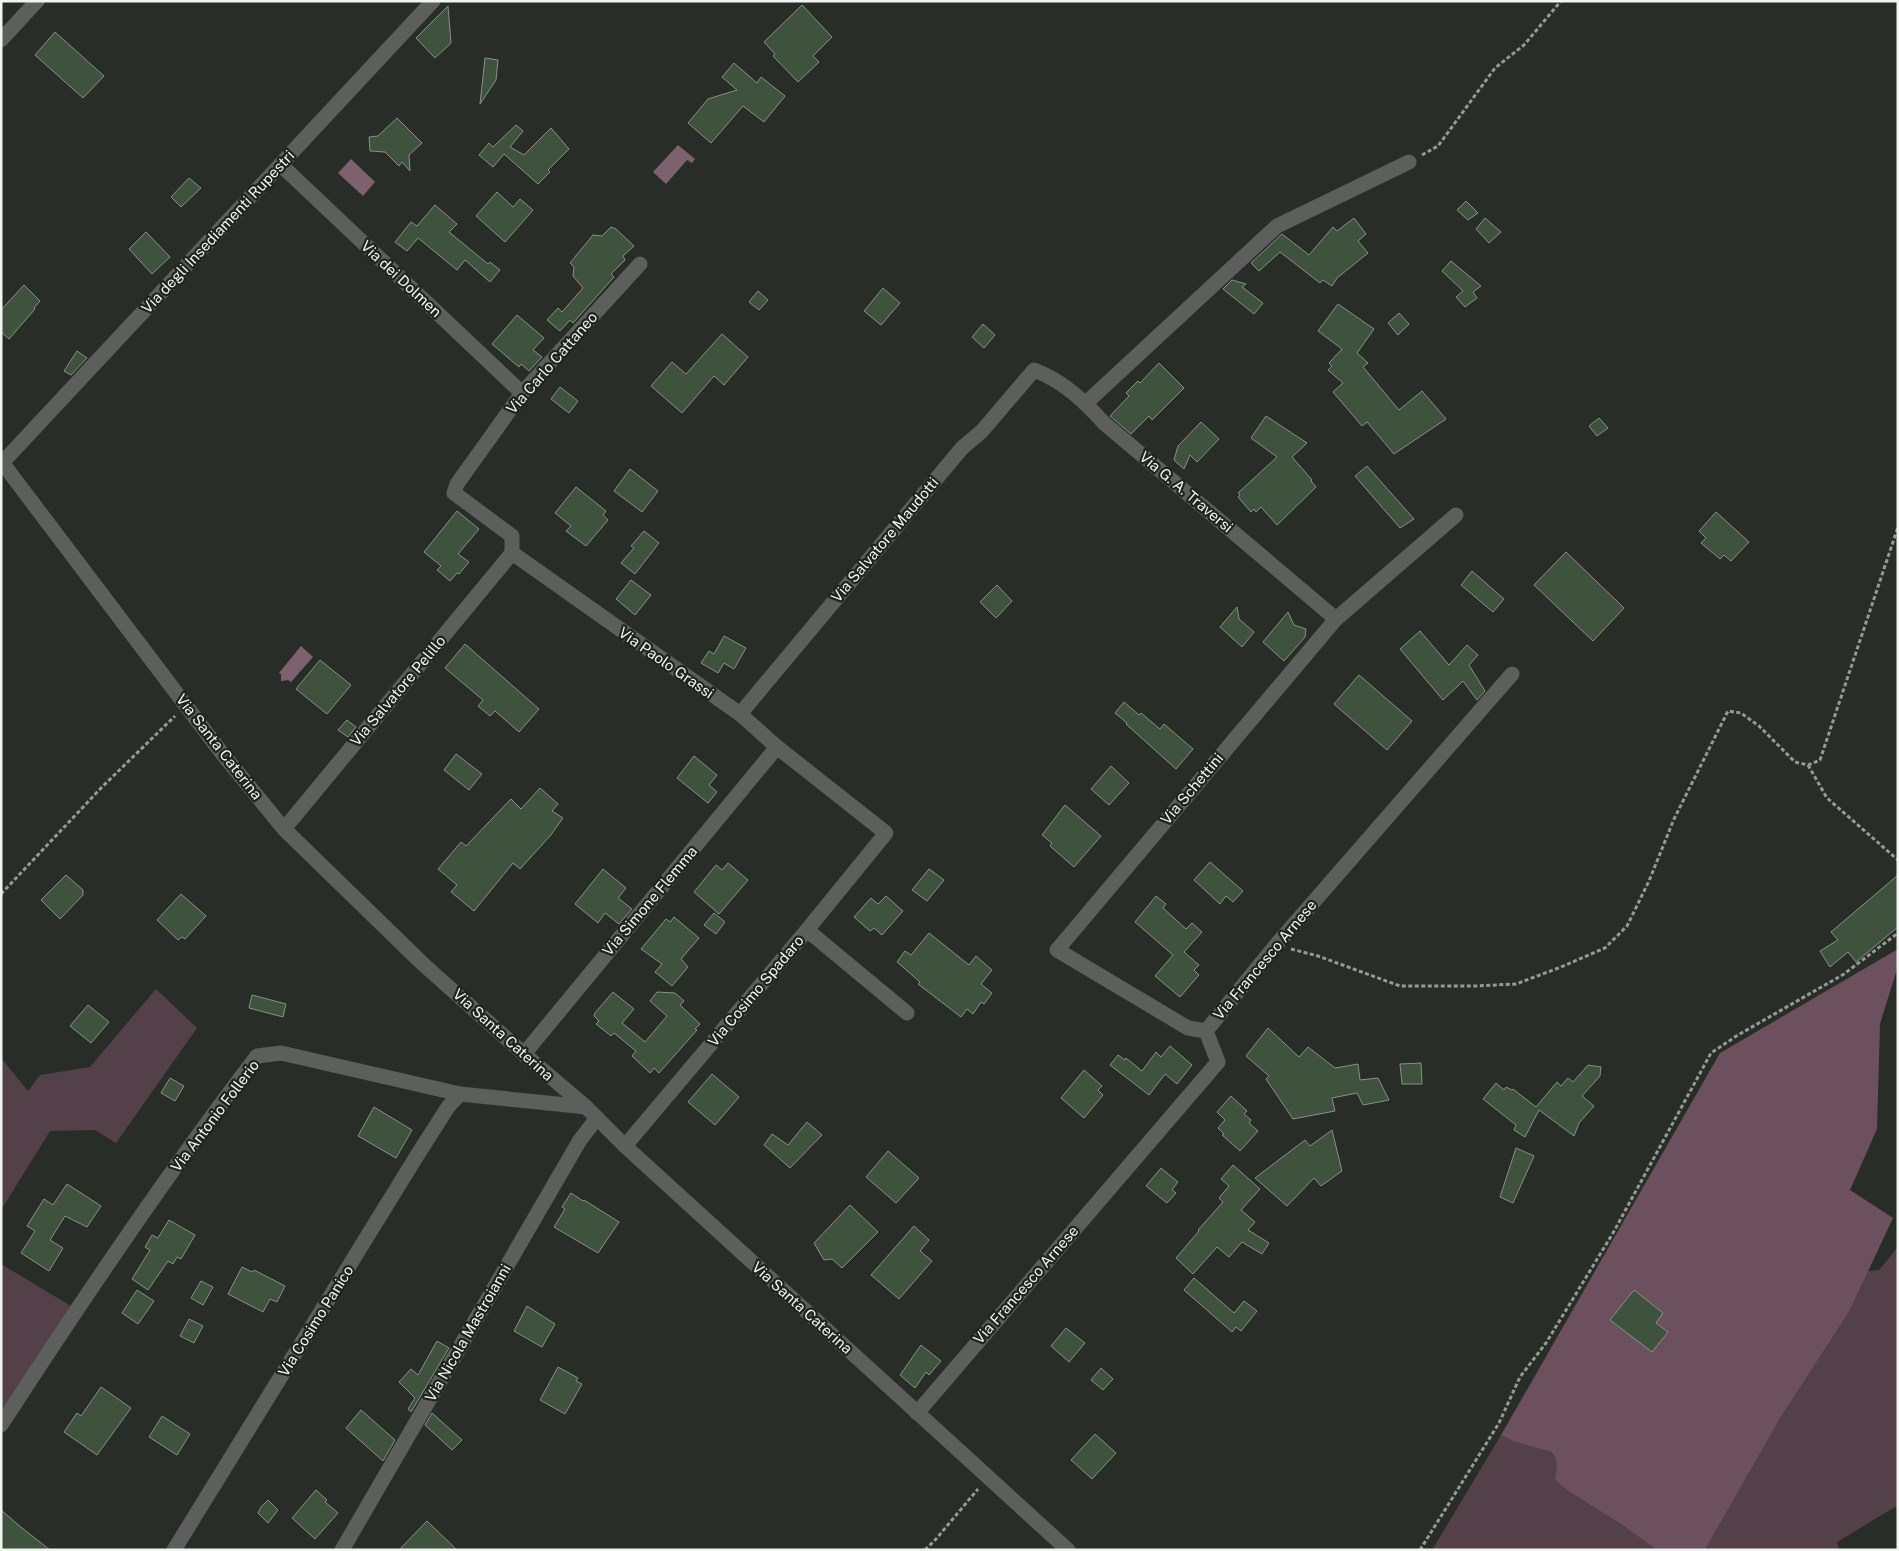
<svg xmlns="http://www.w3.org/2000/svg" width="1899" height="1551" viewBox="0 0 1899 1551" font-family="'Public Sans',sans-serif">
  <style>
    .green { fill: #544048 }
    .forest { fill: #6d505d }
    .water { fill: #7e616e }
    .building { fill: #3e523d; stroke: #889088 }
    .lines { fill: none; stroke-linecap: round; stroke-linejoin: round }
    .path { stroke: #959a95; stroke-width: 3; stroke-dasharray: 4 2.5; stroke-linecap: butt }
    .minor { stroke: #5c5f5c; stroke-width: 15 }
    .labels { text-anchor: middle; stroke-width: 4.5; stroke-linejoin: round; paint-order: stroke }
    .street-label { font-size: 15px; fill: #f1f5f1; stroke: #1e241e }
  </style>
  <rect width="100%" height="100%" fill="#282e27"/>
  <!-- green -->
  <g class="green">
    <polygon points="156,989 197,1028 116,1143 95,1130 50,1131 1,1210 1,1058 28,1091 40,1075 90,1067"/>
    <polygon points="1898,1247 1898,1509 1895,1507 1837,1542 1839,1550 1705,1550 1781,1417 1849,1312 1868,1271 1879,1270"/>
    <polygon points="1,1264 71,1306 1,1417"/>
    <path d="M1501 1435 1515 1442 1551 1452C1559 1459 1556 1471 1555 1480L1568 1491 1619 1523 1657 1550H1432Z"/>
  </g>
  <!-- forest -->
  <path class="forest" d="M1898 949V966L1880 1024 1877 1129 1850 1190 1893 1218 1849 1312 1781 1417 1705 1550H1657L1619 1523 1568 1491 1555 1480C1556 1470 1559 1459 1551 1452L1515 1442 1501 1435 1720 1053Z"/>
  <!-- water -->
  <g class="water">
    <polygon points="678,145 695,159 692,163 687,160 666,184 653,172"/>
    <polygon points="351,159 375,182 363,196 338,173"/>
    <polygon points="301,646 313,657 291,682 288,680 281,681 281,674 279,673"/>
  </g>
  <!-- building -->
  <g class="building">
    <polygon points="802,5 832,37 813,56 819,62 798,82 773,56 775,54 764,42"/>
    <polygon points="448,6 451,43 435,58 416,38"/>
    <polygon points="55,32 104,76 83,98 35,55"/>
    <polygon points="485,58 498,60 496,80 480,104"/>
    <polygon points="734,63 757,83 761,77 785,96 764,122 743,106 711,143 688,123 708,99 737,90 722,77"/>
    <polygon points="397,118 422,143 409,155 410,171 402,162 399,166 385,152 370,151 369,137 378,136"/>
    <polygon points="516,125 523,131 510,147 524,155 551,128 569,149 548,170 550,172 538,184 504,154 493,167 479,155 489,143 493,147"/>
    <polygon points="189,178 201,188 181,207 171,197"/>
    <polygon points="497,192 513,207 520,199 533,210 505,242 476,216"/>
    <polygon points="1466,201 1478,213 1468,220 1457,210"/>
    <polygon points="435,205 457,224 449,232 488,264 490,262 500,270 490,282 465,260 457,270 418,238 407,251 395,242 411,222 417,226"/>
    <polygon points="1354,218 1366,234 1358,241 1368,253 1337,278 1332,286 1323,280 1320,283 1280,252 1259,271 1251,263 1282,234 1309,255 1333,227 1337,231"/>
    <polygon points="1485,218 1501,232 1489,243 1476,229"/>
    <polygon points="611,227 616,229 634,246 623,256 625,260 611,274 614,277 573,323 570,320 560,331 547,320 558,308 562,312 583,288 573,276 574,267 570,263 593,235 602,236"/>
    <polygon points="146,232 170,257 152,274 129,249"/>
    <polygon points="1451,261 1481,286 1473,292 1477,298 1465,307 1456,297 1463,291 1442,271"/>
    <polygon points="1232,280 1246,284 1242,287 1263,303 1254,314 1223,289"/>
    <polygon points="24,285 40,301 34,308 35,309 9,339 1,332 1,310"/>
    <polygon points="883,288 900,303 881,325 864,311"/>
    <polygon points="758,291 768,300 759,310 749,302"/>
    <polygon points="1338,304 1374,329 1357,353 1368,363 1363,367 1399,410 1422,391 1446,419 1394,454 1367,422 1362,426 1333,392 1343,383 1328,370 1332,366 1329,363 1342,349 1318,331"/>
    <polygon points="1399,313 1409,324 1398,335 1388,323"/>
    <polygon points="517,315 544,338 533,350 542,357 529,371 521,364 519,367 492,344"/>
    <polygon points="983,324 995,335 984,348 972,337"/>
    <polygon points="722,334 748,357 724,385 714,376 682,413 651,386 672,362 686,374"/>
    <polygon points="77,351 87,358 71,375 64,371"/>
    <polygon points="1159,363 1184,388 1152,420 1149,416 1131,434 1110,416 1129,396 1126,393 1138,381 1140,383"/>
    <polygon points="560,387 578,401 569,413 551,399"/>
    <polygon points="1266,416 1307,443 1292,457 1312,480 1311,481 1316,487 1277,525 1261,507 1256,512 1254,509 1251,512 1238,497 1240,495 1238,493 1277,457 1251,438"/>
    <polygon points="1599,418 1608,428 1597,436 1589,426"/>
    <polygon points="1201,422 1219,439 1197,462 1190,455 1184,469 1174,460 1178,446"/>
    <polygon points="1367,466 1414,519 1400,528 1355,476"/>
    <polygon points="630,469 658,491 642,512 614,491"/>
    <polygon points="576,487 606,511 603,515 608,520 586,546 566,531 571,526 555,513"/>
    <polygon points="457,511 479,529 458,554 469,562 459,574 457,573 450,581 437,570 441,566 424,552"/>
    <polygon points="1716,512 1749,542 1731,561 1724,555 1720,559 1701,543 1706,538 1699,531"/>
    <polygon points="644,531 659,543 635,574 621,563 634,548 631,546"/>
    <polygon points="1566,552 1624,608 1593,641 1534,585"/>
    <polygon points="1472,571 1504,599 1493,612 1461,585"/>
    <polygon points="631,580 651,595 635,615 616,599"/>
    <polygon points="997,585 1012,601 996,618 980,602"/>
    <polygon points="1237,607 1239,619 1254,632 1242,647 1220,627"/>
    <polygon points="1288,612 1294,625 1306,629 1305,637 1284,661 1263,642"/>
    <polygon points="1420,631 1449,665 1467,645 1478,655 1469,665 1485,691 1477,700 1463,681 1443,700 1400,649"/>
    <polygon points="724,636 746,648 734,669 724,663 718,673 701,663 709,651 714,654"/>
    <polygon points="465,644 539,709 519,732 495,711 490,716 478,706 483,700 445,668"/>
    <polygon points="320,660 351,685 327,714 296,689"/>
    <polygon points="1359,675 1412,721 1387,750 1334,704"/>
    <polygon points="1124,702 1139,715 1141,713 1160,729 1164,724 1193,749 1176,769 1126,724 1127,723 1115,713"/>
    <polygon points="347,720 356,727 348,737 338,730"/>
    <polygon points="456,754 482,774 469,790 444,770"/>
    <polygon points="694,756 717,775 709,785 717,792 708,803 677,778"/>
    <polygon points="1111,766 1129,783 1109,805 1091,789"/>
    <polygon points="540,788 558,804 552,811 563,818 550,836 520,869 513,863 474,911 451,892 457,885 438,869 461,842 466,846 511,799 521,809"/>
    <polygon points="1065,805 1101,836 1074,867 1050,846 1052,843 1042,835"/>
    <polygon points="1210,862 1243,891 1233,902 1226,896 1220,904 1194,880"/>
    <polygon points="728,863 748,880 719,914 694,892 716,865 722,870"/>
    <polygon points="603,869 626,888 618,898 632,909 619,924 605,913 598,923 575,904"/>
    <polygon points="929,869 944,880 927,901 912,890"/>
    <polygon points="66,875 83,890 83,895 60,919 41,900"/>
    <polygon points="1898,875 1898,927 1856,962 1848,952 1830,967 1820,951 1838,940 1831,932"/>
    <polygon points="181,894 206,916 185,939 182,937 178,940 157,920"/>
    <polygon points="886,896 903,911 882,935 874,928 870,931 854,917 871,898 878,904"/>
    <polygon points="1156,896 1166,904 1163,908 1186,929 1192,923 1202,932 1184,952 1199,965 1194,970 1199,975 1180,997 1155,976 1173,955 1135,922"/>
    <polygon points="714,913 725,922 716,934 704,925"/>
    <polygon points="674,917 699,938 681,959 688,967 672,986 655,972 662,964 641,949 666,919 670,922"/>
    <polygon points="929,933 969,965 976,956 992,970 981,984 992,993 984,1004 981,1002 973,1014 967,1009 961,1017 918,984 920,982 897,962 905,951 911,955"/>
    <polygon points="613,992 634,1009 622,1023 645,1042 667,1016 650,1001 657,992 675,993 684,1001 680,1005 700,1024 695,1029 697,1030 659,1073 654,1068 650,1073 632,1056 636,1051 614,1033 611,1036 596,1024 599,1021 594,1016 595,1013"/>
    <polygon points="252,995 286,1004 283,1017 249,1008"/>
    <polygon points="88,1005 109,1022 91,1043 70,1026"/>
    <polygon points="1268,1028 1299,1057 1308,1047 1335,1068 1358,1064 1360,1080 1378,1078 1389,1100 1363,1105 1357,1093 1332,1098 1335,1111 1293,1119 1266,1079 1269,1076 1246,1056"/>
    <polygon points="1170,1046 1192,1065 1177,1084 1165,1074 1149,1095 1110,1065 1118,1055 1125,1060 1126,1058 1142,1071 1156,1052 1161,1057"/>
    <polygon points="1421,1063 1422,1084 1402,1084 1400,1064"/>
    <polygon points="1588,1065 1601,1067 1600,1076 1582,1096 1594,1106 1579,1123 1574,1136 1539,1110 1525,1137 1514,1130 1516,1125 1483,1099 1496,1083 1504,1090 1506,1087 1512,1090 1513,1089 1536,1107 1557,1082 1561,1086 1568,1078 1573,1082"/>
    <polygon points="1084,1070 1102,1086 1098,1090 1103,1095 1084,1118 1061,1098"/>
    <polygon points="712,1074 739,1097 715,1125 688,1102"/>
    <polygon points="170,1078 184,1086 175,1101 161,1093"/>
    <polygon points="1231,1096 1247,1111 1244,1114 1251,1120 1249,1123 1258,1131 1240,1151 1222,1135 1224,1134 1218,1128 1225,1120 1217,1112"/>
    <polygon points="374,1107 412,1130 396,1158 358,1136"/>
    <polygon points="807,1122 822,1135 790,1168 764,1145 772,1134 788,1145"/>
    <polygon points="1332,1130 1342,1171 1321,1186 1314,1178 1287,1206 1255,1178 1305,1140 1310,1146"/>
    <polygon points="1516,1148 1534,1156 1513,1203 1500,1197"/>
    <polygon points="888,1151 919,1178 896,1203 866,1177"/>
    <polygon points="1233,1165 1260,1189 1241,1210 1255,1222 1248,1230 1269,1243 1262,1254 1242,1242 1229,1257 1217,1247 1193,1274 1176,1258 1199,1231 1198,1230 1223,1202 1219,1198 1229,1186 1221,1179"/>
    <polygon points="1161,1168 1178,1182 1172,1190 1176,1193 1167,1203 1146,1186"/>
    <polygon points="67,1184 101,1206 87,1227 65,1216 50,1240 63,1248 49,1271 21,1253 35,1231 27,1226 44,1199 53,1205"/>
    <polygon points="571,1193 583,1201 584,1200 619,1222 598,1253 554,1227 565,1209 562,1207"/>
    <polygon points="850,1205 878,1232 842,1268 832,1259 824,1260 814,1243"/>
    <polygon points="169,1220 195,1235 181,1259 177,1257 173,1264 168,1261 148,1290 132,1279 150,1250 145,1247 152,1235 158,1238"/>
    <polygon points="914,1226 929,1240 920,1251 932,1261 899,1299 871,1275"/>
    <polygon points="242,1267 252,1272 254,1270 285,1286 277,1302 270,1299 263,1312 228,1294"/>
    <polygon points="1194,1278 1234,1313 1244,1301 1257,1311 1241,1331 1236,1327 1232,1332 1184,1290"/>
    <polygon points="201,1281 213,1287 203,1305 191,1298"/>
    <polygon points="137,1290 154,1301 138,1324 122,1313"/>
    <polygon points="1634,1290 1663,1313 1656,1323 1668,1332 1652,1352 1610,1320"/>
    <polygon points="527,1306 555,1324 542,1347 514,1331"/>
    <polygon points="189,1319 203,1326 194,1343 180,1336"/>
    <polygon points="1066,1328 1085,1343 1069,1362 1051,1346"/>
    <polygon points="437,1341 449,1348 411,1412 408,1409 415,1398 399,1382 411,1369 418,1375"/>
    <polygon points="921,1345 941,1361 929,1375 926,1372 915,1388 900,1375"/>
    <polygon points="558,1367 578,1378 576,1381 582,1384 565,1414 540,1400"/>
    <polygon points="1101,1368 1113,1379 1103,1390 1091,1380"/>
    <polygon points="101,1387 131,1408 97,1455 64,1432 77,1413 81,1416"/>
    <polygon points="361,1410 395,1440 383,1461 346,1428"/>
    <polygon points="432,1413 462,1440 452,1450 425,1425"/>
    <polygon points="162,1416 190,1434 177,1455 149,1437"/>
    <polygon points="1095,1434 1116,1453 1092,1479 1071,1460"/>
    <polygon points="316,1490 327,1500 325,1502 338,1513 315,1539 292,1518"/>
    <polygon points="268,1500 278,1510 268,1523 258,1513 261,1507"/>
    <polygon points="1,1510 22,1528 50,1550 1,1550"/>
    <polygon points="427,1521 457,1550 399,1550"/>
  </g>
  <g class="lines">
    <!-- path -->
    <g class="path">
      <polyline points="1422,155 1438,146 1495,68 1524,45 1561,1"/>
      <polyline points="1808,765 1827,798 1898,860"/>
      <polyline points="1,894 102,787 175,716"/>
      <polyline points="1291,949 1318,956 1400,986 1475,986 1516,984 1561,967 1605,948 1627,926 1649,881 1674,819 1728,711 1741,713 1759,726 1795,762 1808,765 1820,760 1898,527"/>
      <polyline points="925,1550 936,1539 978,1489"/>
      <polyline points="1420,1550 1499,1423 1520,1377 1546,1343 1613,1233 1711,1053 1738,1035 1844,974 1898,933"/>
    </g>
    <!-- minor -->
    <g class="minor">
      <polyline points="1,40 37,1"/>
      <polyline points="281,165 522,393"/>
      <polyline points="1086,403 1277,226 1409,162"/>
      <polyline points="1,461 221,752 284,829 424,965 524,1054 586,1107 625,1146 1068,1550"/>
      <polyline points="3,462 433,1"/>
      <path d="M740 714 962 448 982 431 1034 370C1063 381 1083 400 1104 423L1336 619"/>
      <polyline points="284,829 512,553"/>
      <polyline points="807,930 907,1013"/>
      <polyline points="1206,1031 1188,1028 1057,950 1336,619 1456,515"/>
      <polyline points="524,1054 777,747"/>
      <polyline points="625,1146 807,930 886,833 777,747 740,714 512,553 512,536 454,493 457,484 522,393 640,264"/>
      <polyline points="917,1413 1218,1062 1206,1031 1276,945 1512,674"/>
      <path d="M1 1425C82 1300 166 1175 257 1056L281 1053 460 1094 586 1107"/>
      <polyline points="174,1550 418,1154 448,1107 460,1094"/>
      <polyline points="342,1550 580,1140 597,1118"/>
    </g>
  </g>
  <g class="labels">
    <!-- street labels -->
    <g class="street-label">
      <text transform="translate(218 232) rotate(-47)" y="5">Via degli Insediamenti Rupestri</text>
      <text transform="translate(401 279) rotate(43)" y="5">Via dei Dolmen</text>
      <text transform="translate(552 363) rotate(-49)" y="5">Via Carlo Cattaneo</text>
      <text transform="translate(1186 492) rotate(40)" y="5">Via G. A. Traversi</text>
      <text transform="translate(885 540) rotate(-50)" y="5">Via Salvatore Maudotti</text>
      <text transform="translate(666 663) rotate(35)" y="5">Via Paolo Grassi</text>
      <text transform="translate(398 691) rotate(-50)" y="5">Via Salvatore Pelillo</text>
      <text transform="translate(219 747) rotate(52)" y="5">Via Santa Caterina</text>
      <text transform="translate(1192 789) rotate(-50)" y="5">Via Schettini</text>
      <text transform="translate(650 901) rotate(-50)" y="5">Via Simone Flemma</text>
      <text transform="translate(1265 960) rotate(-50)" y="5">Via Francesco Arnese</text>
      <text transform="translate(756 991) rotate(-50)" y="5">Via Cosimo Spadaro</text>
      <text transform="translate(503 1035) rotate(42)" y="5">Via Santa Caterina</text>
      <text transform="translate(215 1116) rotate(-53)" y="5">Via Antonio Follerio</text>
      <text transform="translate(1026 1285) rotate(-49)" y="5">Via Francesco Arnese</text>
      <text transform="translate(802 1308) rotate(42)" y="5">Via Santa Caterina</text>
      <text transform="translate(316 1321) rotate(-58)" y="5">Via Cosimo Panico</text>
      <text transform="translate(468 1333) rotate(-60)" y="5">Via Nicola Mastroianni</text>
    </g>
  </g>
  <!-- border -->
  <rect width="1899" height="1551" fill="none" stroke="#f1f5f1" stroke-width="5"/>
</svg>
